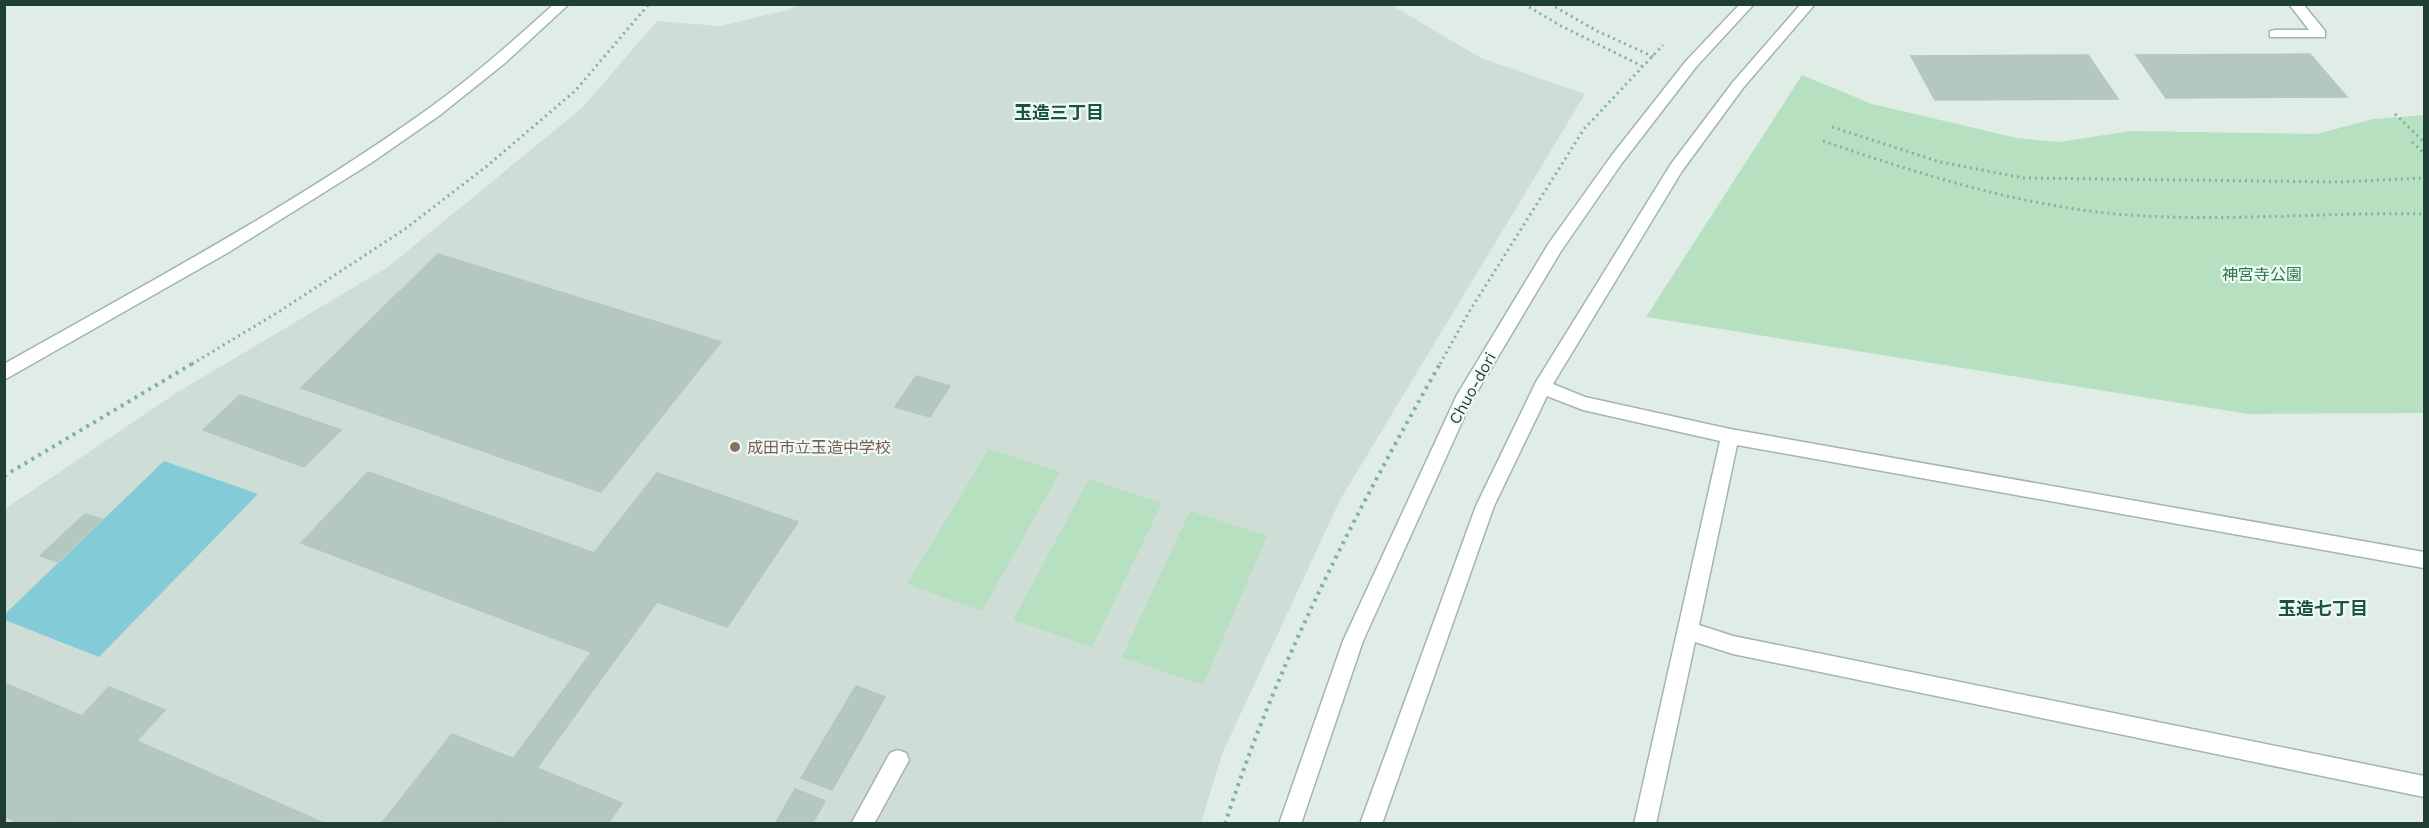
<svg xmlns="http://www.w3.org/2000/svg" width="2429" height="828" viewBox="0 0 2429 828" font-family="'Work Sans','Noto Sans JP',sans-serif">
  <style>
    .built { fill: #ceddd6 }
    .green { fill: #b7e0c1 }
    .water { fill: #83ccd7 }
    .building { fill: #b5c8c0; stroke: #b2c7be; stroke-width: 1.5 }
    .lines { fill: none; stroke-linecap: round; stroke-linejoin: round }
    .minor-casing { stroke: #a2b5ae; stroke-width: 3 }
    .path-far1 { stroke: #7eb3a2; stroke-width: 3; stroke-dasharray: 2 4; stroke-linecap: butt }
    .path { stroke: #7eb3a2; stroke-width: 4; stroke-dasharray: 3 5; stroke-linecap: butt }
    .minor { fill: #fff; fill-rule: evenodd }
    .education-dot { fill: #8d6e63; stroke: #f1f9f5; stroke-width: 2 }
    .labels { text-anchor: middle; stroke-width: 4.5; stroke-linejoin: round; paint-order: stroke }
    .park-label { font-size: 16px; fill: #257a45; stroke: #f1f9f5 }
    .street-label { font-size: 16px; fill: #1f3f36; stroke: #f1f9f5 }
    .education-label { font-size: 16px; fill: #785e54; stroke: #f1f9f5; text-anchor: start }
    .neighbourhood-label { font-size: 18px; font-weight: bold; fill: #195344; stroke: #f1f9f5 }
  </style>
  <rect width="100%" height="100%" fill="#e0ede7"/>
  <!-- built -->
  <polygon class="built" points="799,4 1391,5 1481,58 1585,94 1340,500 1222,754 1201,823 5,824 5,509 176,393 388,267 583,107 657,21 720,26 788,10"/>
  <!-- green -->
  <g class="green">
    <polygon points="1802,75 1872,104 2017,138 2059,142 2131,131 2317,134 2373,119 2424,115 2424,413 2248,414 1646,317"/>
    <polygon points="989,449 1060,472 982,611 907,584"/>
    <polygon points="1089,479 1162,503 1092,647 1013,620"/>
    <polygon points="1190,511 1267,536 1203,685 1122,657"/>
  </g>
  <!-- water -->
  <polygon class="water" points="164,461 258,494 99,657 5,620 5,614"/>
  <!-- building -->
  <g class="building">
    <polygon points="2310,54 2347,97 2166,98 2136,55"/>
    <polygon points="2088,55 2118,99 1935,100 1911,56"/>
    <polygon points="438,254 721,342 601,492 301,388"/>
    <polygon points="916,376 950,386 930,417 895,407"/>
    <polygon points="240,395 341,430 304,467 203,430"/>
    <polygon points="368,472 594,553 657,473 732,499 614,661 301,543"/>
    <polygon points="732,499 798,522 727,627 657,602"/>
    <polygon points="85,514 102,519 57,562 40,556"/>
    <polygon points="591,653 614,661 537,768 513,759"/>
    <polygon points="4,683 82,716 109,687 165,710 60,824 21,824 4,816"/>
    <polygon points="856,686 885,697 832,790 801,778"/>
    <polygon points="452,734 537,768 496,824 381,824"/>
    <polygon points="137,741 326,824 60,824"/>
    <polygon points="537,768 622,803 608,824 496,824"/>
    <polygon points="795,789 825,801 812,824 775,824"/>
  </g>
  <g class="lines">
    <!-- minor casing -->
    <g class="minor-casing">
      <g id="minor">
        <path d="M554 4H569L505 63 440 115 371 163 229 252 4 380V364C148 283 294 205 428 109 473 77 513 41 554 4Z"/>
        <polygon points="1740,4 1754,4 1696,67 1622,163 1561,251 1471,402 1363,641 1301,824 1279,824 1343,641 1457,395 1549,243 1612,155 1686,61"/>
        <polygon points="1801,4 1815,4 1743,88 1682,171 1553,384 1585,397 1730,429 2424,552 2424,568 1737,445 1699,625 1733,636 2424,776 2424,797 1733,654 1695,642 1656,824 1634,824 1720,441 1583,410 1547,396 1494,506 1382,824 1360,824 1476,506 1536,382 1671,164 1733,82"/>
        <polygon points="2289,4 2303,4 2325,31 2325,37 2270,37 2270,31 2275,30 2309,30"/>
        <polygon points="898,750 906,753 909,760 874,824 851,824 890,753"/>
      </g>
    </g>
    <!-- path-far1 -->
    <g class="path-far1">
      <polyline points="1524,4 1561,26 1642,66"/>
      <polyline points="1550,4 1597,31 1654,57"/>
      <polyline points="2395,114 2424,142"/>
      <polyline points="1832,127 1940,162 2024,178 2339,182 2424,178"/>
      <path d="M1823 141C1922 175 2023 207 2128 215 2226 222 2325 212 2424 214"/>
      <polyline points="2412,142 2424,153"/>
      <polyline points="192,364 280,311 405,229 487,166 575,91 649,4"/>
      <polyline points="1440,364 1469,312 1584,129 1663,45"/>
    </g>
    <!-- path -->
    <g class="path">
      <polyline points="4,476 195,362"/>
      <path d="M1225 824C1277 662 1357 510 1441 362"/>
    </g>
    <!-- minor -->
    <use href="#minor" class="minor"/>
  </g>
  <!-- markers -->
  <circle class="education-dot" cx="735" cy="447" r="6"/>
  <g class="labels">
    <!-- park labels -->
    <g class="park-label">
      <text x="2262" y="280">神宮寺公園</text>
    </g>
    <!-- street labels -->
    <g class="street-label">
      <text transform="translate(1472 388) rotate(-61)" y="6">Chuo-dori</text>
    </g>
    <!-- education labels -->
    <g class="education-label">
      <text x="747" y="453">成田市立玉造中学校</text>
    </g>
    <!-- neighbourhood labels -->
    <g class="neighbourhood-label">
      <text x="1059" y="119">玉造三丁目</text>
      <text x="2323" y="615">玉造七丁目</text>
    </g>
  </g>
  <!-- border -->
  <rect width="2429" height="828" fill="none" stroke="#1f3f36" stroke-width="12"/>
</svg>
